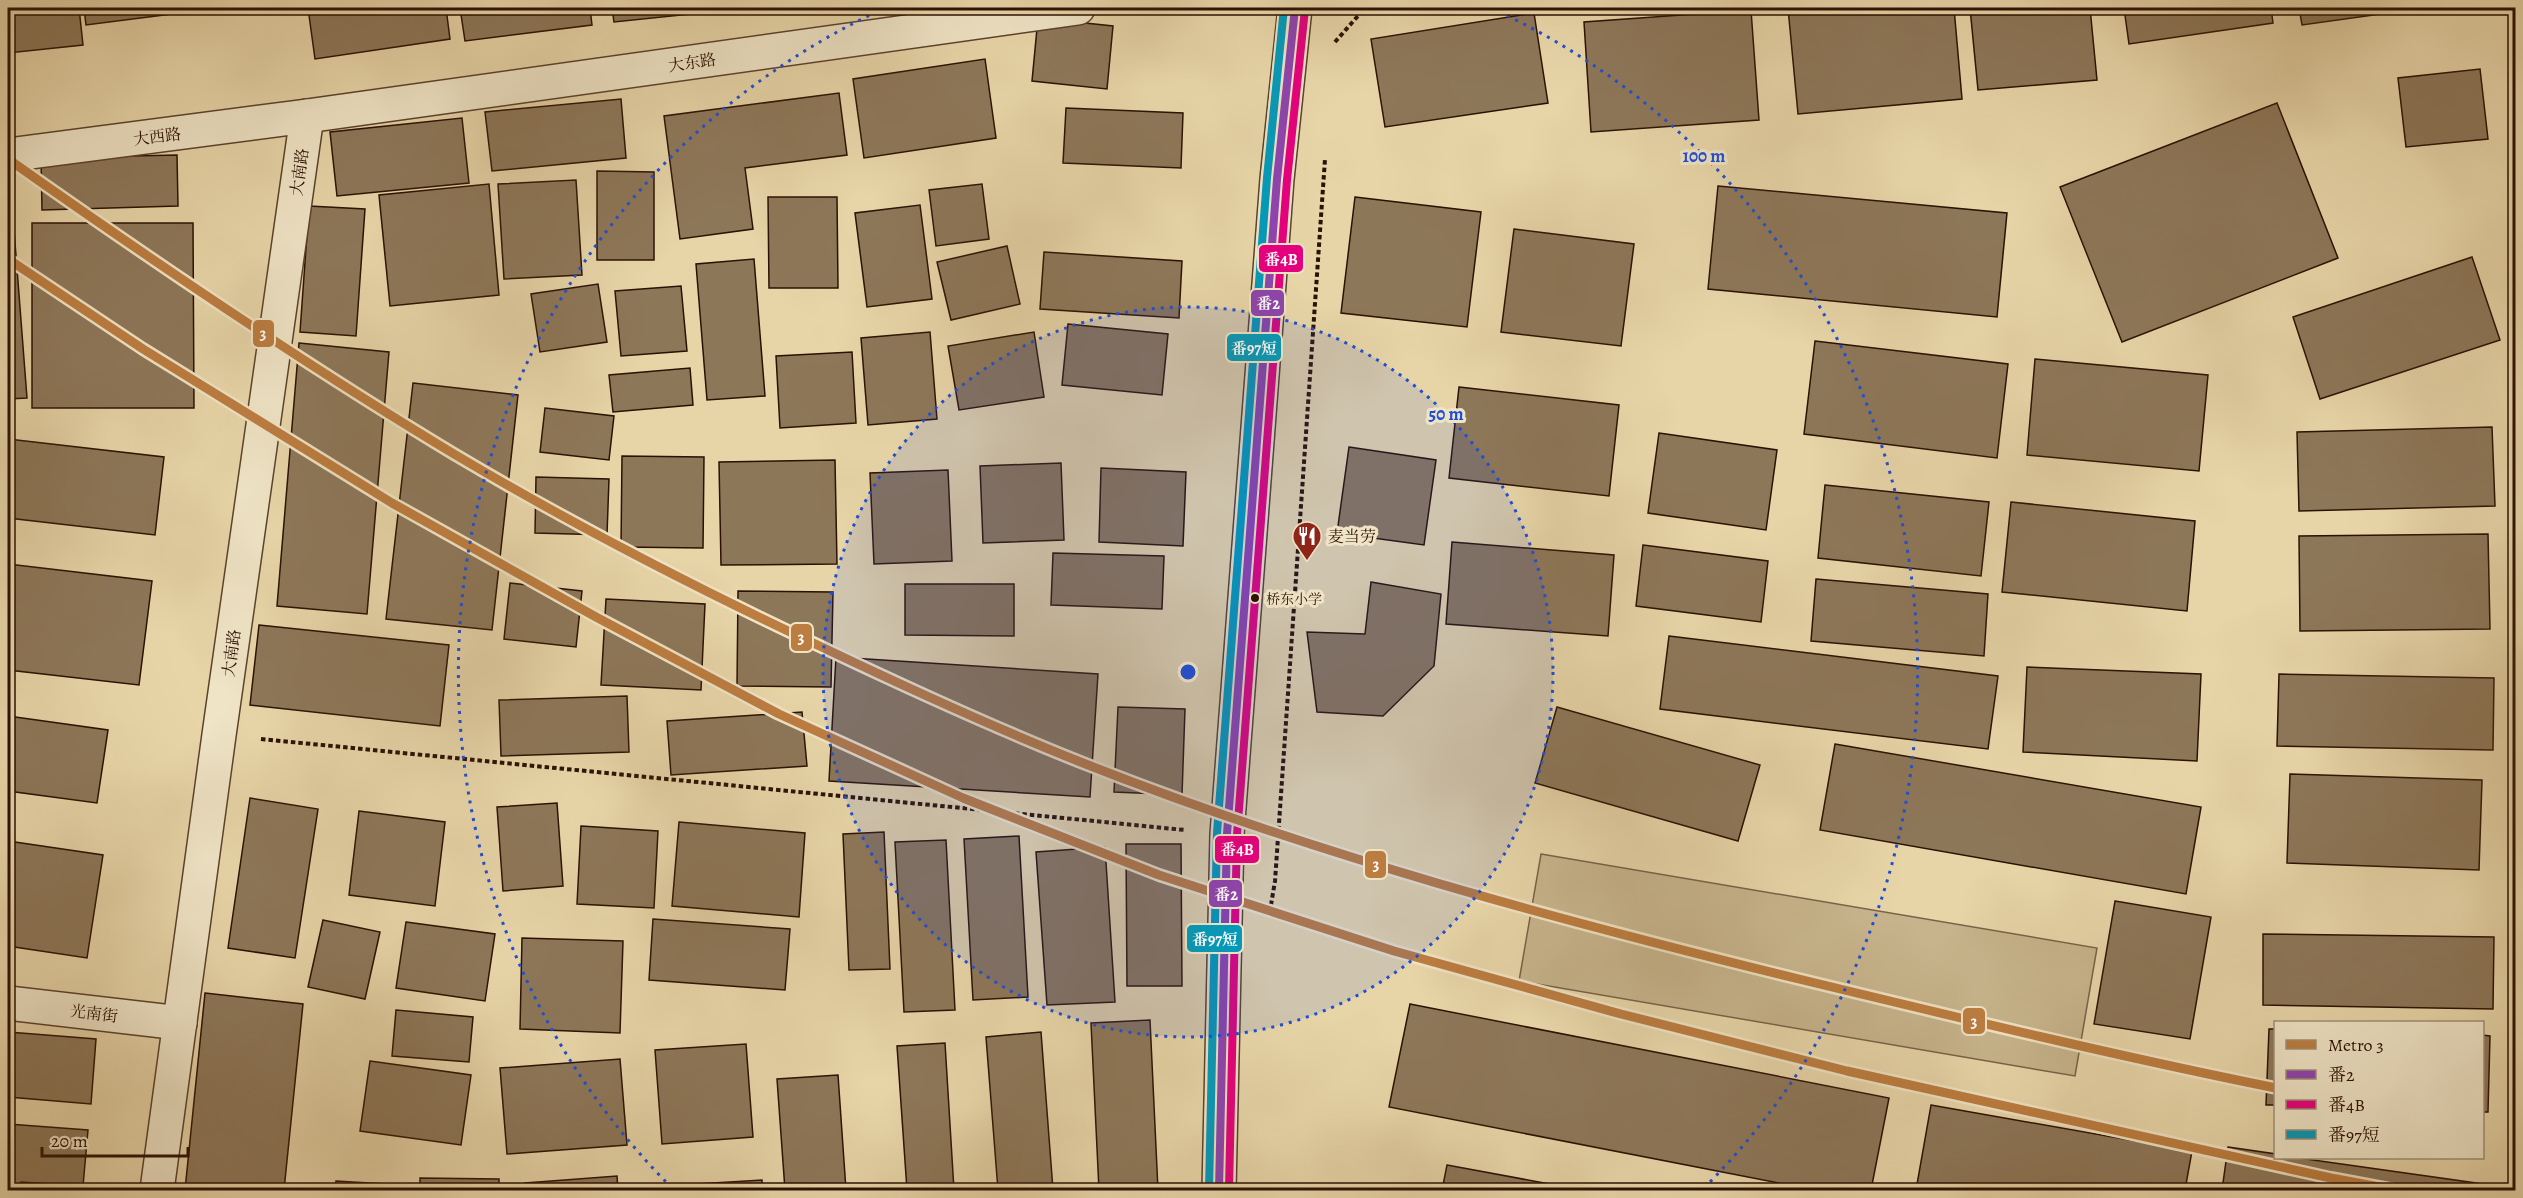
<svg xmlns="http://www.w3.org/2000/svg" width="2523" height="1198" viewBox="0 0 2523 1198" font-family="Alegreya,'Noto Serif SC',serif">
  <style>
    .green { fill: #c7b48c; stroke: #7a6248; stroke-width: 1.5 }
    .building { fill: #8d7759; stroke: #2c1103; stroke-width: 1.5 }
    .lines { fill: none; stroke-linecap: round; stroke-linejoin: round }
    .minor-casing { stroke: #5b422c; stroke-width: 36 }
    .path { stroke: #2c1103; stroke-width: 4; stroke-dasharray: 4.5 3; stroke-linecap: butt }
    .minor { stroke: #efe4c6; stroke-width: 33 }
    .bus-1-casing { stroke: #efe4c6; stroke-width: 12 }
    .bus-2-casing { stroke: #efe4c6; stroke-width: 12 }
    .bus-3-casing { stroke: #efe4c6; stroke-width: 12 }
    .bus-1 { stroke: #8e44ad; stroke-width: 8 }
    .bus-2 { stroke: #e5007d; stroke-width: 8 }
    .bus-3 { stroke: #049aba; stroke-width: 8 }
    .metro-1-casing { stroke: #efe4c6; stroke-width: 14 }
    .metro-1 { stroke: #bc7d40; stroke-width: 9 }
    .ring { fill: none; stroke: #1d4ed8; stroke-width: 3; stroke-dasharray: 3 6 }
    .bus-dot { fill: #2c1103; stroke: #efe4c6; stroke-width: 2 }
    .labels { text-anchor: middle; stroke-width: 6; stroke-linejoin: round; paint-order: stroke }
    .bus-label { font-size: 14px; fill: #2c1103; stroke: #efe4c6; text-anchor: start }
    .street-label { font-size: 16px; fill: #2c1103; stroke: #efe4c6 }
    .poi-label { font-size: 16px; fill: #2c1103; stroke: #efe4c6; text-anchor: start }
    .centre { fill: #1d4ed8; stroke: #efe4c6; stroke-width: 3 }
    .ring-label { font-size: 18px; text-anchor: middle; font-weight: bold; fill: #1d4ed8; stroke: #efe4c6; stroke-width: 6; stroke-linejoin: round; paint-order: stroke }
    .line-badge { stroke: #efe4c6; stroke-width: 2 }
    .badge-label { font-size: 16px; text-anchor: middle; font-weight: bold; fill: #fff }
  </style>
  <rect width="100%" height="100%" fill="#e7d5a8"/>
  <filter id="stains"><feTurbulence type="fractalNoise" baseFrequency=".00333" numOctaves="4"/><feColorMatrix values="0 0 0 0 .2 0 0 0 0 .09 0 0 0 0 .02 0 0 0 .5 -.17"/></filter>
  <radialGradient id="worn" r=".72"><stop offset=".6" stop-color="#630" stop-opacity="0"/><stop offset="1" stop-color="#630" stop-opacity=".3"/></radialGradient>
  <!-- green -->
  <polygon class="green" points="1541,854 2097,948 2075,1076 1519,981"/>
  <!-- building -->
  <g class="building">
    <polygon points="8,8 79,8 83,45 8,53"/>
    <polygon points="84,8 211,8 211,9 86,25"/>
    <polygon points="308,8 446,8 450,39 315,59"/>
    <polygon points="460,8 590,8 592,25 465,41"/>
    <polygon points="612,8 749,8 614,22"/>
    <polygon points="1788,8 1954,8 1962,99 1798,114"/>
    <polygon points="1970,8 2090,8 2097,80 1978,90"/>
    <polygon points="2124,8 2271,8 2273,23 2129,44"/>
    <polygon points="2299,8 2424,8 2302,25"/>
    <polygon points="1751,10 1759,120 1591,132 1584,22"/>
    <polygon points="1534,13 1548,103 1385,127 1371,39"/>
    <polygon points="1038,18 1113,26 1107,89 1032,81"/>
    <polygon points="985,59 996,138 864,158 853,79"/>
    <polygon points="2480,69 2488,139 2406,147 2398,78"/>
    <polygon points="839,93 847,155 745,168 753,229 680,239 664,116"/>
    <polygon points="621,99 626,158 492,171 485,112"/>
    <polygon points="2277,103 2338,258 2122,342 2060,187"/>
    <polygon points="1066,108 1183,113 1181,168 1063,163"/>
    <polygon points="462,118 469,183 337,196 330,132"/>
    <polygon points="177,155 178,206 42,210 41,158"/>
    <polygon points="597,171 654,172 654,260 597,260"/>
    <polygon points="576,180 582,275 504,279 498,184"/>
    <polygon points="489,184 499,295 390,306 379,195"/>
    <polygon points="982,184 989,239 936,246 929,190"/>
    <polygon points="1718,186 2007,213 1997,317 1708,289"/>
    <polygon points="768,197 837,197 838,288 769,288"/>
    <polygon points="1355,197 1481,212 1467,327 1341,313"/>
    <polygon points="920,205 932,299 867,307 855,213"/>
    <polygon points="309,206 365,209 356,336 300,332"/>
    <polygon points="32,223 193,223 194,408 32,408"/>
    <polygon points="1514,229 1634,244 1621,346 1501,332"/>
    <polygon points="14,230 27,398 8,399 8,231"/>
    <polygon points="1007,246 1020,304 951,320 937,262"/>
    <polygon points="1044,252 1182,261 1179,318 1040,309"/>
    <polygon points="2472,257 2500,340 2320,399 2293,317"/>
    <polygon points="754,259 765,396 707,400 696,264"/>
    <polygon points="598,284 607,342 540,352 531,294"/>
    <polygon points="681,286 687,351 621,356 615,291"/>
    <polygon points="1068,324 1168,334 1162,395 1062,385"/>
    <polygon points="930,332 937,419 868,425 861,338"/>
    <polygon points="1034,332 1044,397 959,410 948,346"/>
    <polygon points="1815,341 2008,364 1997,458 1804,434"/>
    <polygon points="299,343 389,352 367,614 277,606"/>
    <polygon points="852,352 856,423 780,428 776,356"/>
    <polygon points="2035,359 2208,375 2199,471 2027,455"/>
    <polygon points="690,368 693,405 613,412 609,375"/>
    <polygon points="413,383 518,395 492,630 386,619"/>
    <polygon points="1459,387 1619,405 1609,496 1449,478"/>
    <polygon points="545,408 614,416 609,460 540,452"/>
    <polygon points="2492,427 2495,506 2299,511 2297,432"/>
    <polygon points="1659,433 1777,450 1766,530 1648,513"/>
    <polygon points="8,439 164,457 155,535 8,518"/>
    <polygon points="1349,447 1436,460 1424,545 1337,533"/>
    <polygon points="622,456 704,457 703,548 621,547"/>
    <polygon points="835,460 837,564 721,565 719,462"/>
    <polygon points="1061,463 1064,540 983,543 980,466"/>
    <polygon points="1101,468 1186,472 1183,546 1099,542"/>
    <polygon points="948,470 952,561 874,564 870,473"/>
    <polygon points="536,477 609,479 607,535 535,533"/>
    <polygon points="1825,485 1989,502 1981,576 1818,558"/>
    <polygon points="2011,502 2195,521 2187,611 2002,592"/>
    <polygon points="2488,534 2490,629 2300,631 2299,536"/>
    <polygon points="1452,542 1614,555 1608,636 1446,624"/>
    <polygon points="1643,545 1768,561 1761,622 1636,606"/>
    <polygon points="1053,553 1164,556 1162,609 1051,605"/>
    <polygon points="8,564 152,581 139,685 8,670"/>
    <polygon points="1816,579 1988,594 1984,656 1811,641"/>
    <polygon points="1371,582 1441,594 1434,666 1383,716 1317,712 1307,632 1365,634"/>
    <polygon points="510,583 582,591 576,647 504,639"/>
    <polygon points="905,584 1014,584 1014,636 905,635"/>
    <polygon points="738,591 833,592 831,687 737,686"/>
    <polygon points="606,599 705,604 701,690 601,685"/>
    <polygon points="259,625 449,645 440,726 250,705"/>
    <polygon points="1669,636 1998,676 1988,749 1660,709"/>
    <polygon points="836,657 1098,674 1090,797 829,781"/>
    <polygon points="2027,667 2201,674 2197,761 2023,752"/>
    <polygon points="2279,674 2494,678 2493,750 2277,746"/>
    <polygon points="627,696 629,752 501,756 499,700"/>
    <polygon points="1118,707 1185,709 1182,795 1114,792"/>
    <polygon points="1557,707 1760,765 1738,841 1535,783"/>
    <polygon points="802,712 807,766 671,775 667,721"/>
    <polygon points="8,716 108,730 97,803 8,791"/>
    <polygon points="1835,744 2201,807 2186,894 1820,830"/>
    <polygon points="2290,774 2482,780 2479,870 2287,863"/>
    <polygon points="250,798 318,809 295,958 228,948"/>
    <polygon points="557,803 563,886 503,891 497,807"/>
    <polygon points="359,811 445,822 435,906 349,895"/>
    <polygon points="679,822 805,833 799,917 672,906"/>
    <polygon points="581,826 658,831 654,908 577,904"/>
    <polygon points="884,832 890,969 849,970 843,834"/>
    <polygon points="1019,836 1028,997 973,1000 964,839"/>
    <polygon points="946,840 955,1010 904,1012 895,842"/>
    <polygon points="8,841 103,855 87,958 8,946"/>
    <polygon points="1126,844 1181,844 1182,986 1127,986"/>
    <polygon points="1105,847 1115,1002 1047,1005 1036,852"/>
    <polygon points="2115,901 2211,917 2190,1039 2094,1024"/>
    <polygon points="653,919 790,929 785,990 649,980"/>
    <polygon points="323,920 380,932 365,999 308,987"/>
    <polygon points="406,922 495,934 485,1001 396,988"/>
    <polygon points="2263,934 2494,937 2493,1009 2263,1005"/>
    <polygon points="522,938 623,941 620,1033 520,1029"/>
    <polygon points="205,993 303,1004 284,1190 185,1190"/>
    <polygon points="1410,1004 1889,1098 1871,1190 1814,1190 1389,1107"/>
    <polygon points="396,1010 473,1017 469,1062 392,1056"/>
    <polygon points="1150,1020 1158,1190 1099,1190 1091,1023"/>
    <polygon points="2269,1029 2276,1029 2276,1105 2266,1105"/>
    <polygon points="8,1032 96,1039 91,1104 8,1097"/>
    <polygon points="1041,1032 1053,1190 998,1190 986,1037"/>
    <polygon points="2482,1035 2490,1036 2488,1112 2482,1112"/>
    <polygon points="945,1043 954,1190 907,1190 897,1046"/>
    <polygon points="746,1044 753,1137 662,1144 655,1050"/>
    <polygon points="620,1059 627,1145 507,1154 500,1068"/>
    <polygon points="370,1061 471,1075 461,1145 360,1131"/>
    <polygon points="838,1075 846,1190 785,1190 777,1079"/>
    <polygon points="1931,1105 2192,1151 2185,1190 1916,1190"/>
    <polygon points="8,1124 88,1130 83,1186 21,1182 21,1190 8,1190"/>
    <polygon points="2228,1147 2276,1154 2276,1158 2299,1158 2497,1186 2496,1190 2222,1190"/>
    <polygon points="1447,1165 1582,1190 1442,1190"/>
    <polygon points="617,1176 618,1190 525,1190 525,1183"/>
    <polygon points="420,1178 499,1179 499,1190 420,1190"/>
    <polygon points="762,1180 762,1190 663,1190 663,1186"/>
    <polygon points="336,1181 403,1185 403,1190 335,1190"/>
  </g>
  <g class="lines">
    <!-- minor casing -->
    <g class="minor-casing">
      <g id="minor">
        <polyline points="8,155 307,116 1078,8"/>
        <polyline points="8,1003 180,1023"/>
        <polyline points="157,1190 219,735 307,116"/>
        <polyline points="1219,1190 1227,834 1277,179 1295,8"/>
      </g>
    </g>
    <!-- path -->
    <g class="path">
      <polyline points="1335,42 1364,9 1369,8"/>
      <polyline points="261,739 1185,830"/>
      <polyline points="1271,905 1275,881 1325,159"/>
    </g>
    <!-- minor -->
    <use href="#minor" class="minor"/>
    <!-- bus-1 casing -->
    <g class="bus-1-casing">
      <polyline id="bus-1" points="1219,1190 1227,834 1277,179 1295,8"/>
    </g>
    <!-- bus-2 casing -->
    <g class="bus-2-casing">
      <polyline id="bus-2" points="1229,1190 1237,835 1287,180 1305,9"/>
    </g>
    <!-- bus-3 casing -->
    <g class="bus-3-casing">
      <polyline id="bus-3" points="1209,1190 1217,833 1267,178 1284,8"/>
    </g>
    <!-- bus-1 -->
    <use href="#bus-1" class="bus-1"/>
    <!-- bus-2 -->
    <use href="#bus-2" class="bus-2"/>
    <!-- bus-3 -->
    <use href="#bus-3" class="bus-3"/>
    <!-- metro-1 casing -->
    <g class="metro-1-casing">
      <g id="metro-1">
        <path d="M8 159C154 262 301 362 454 454 575 526 700 590 828 650 910 689 993 727 1078 761 1312 854 1558 920 1803 980 1960 1018 2117 1056 2276 1088"/>
        <polyline points="8,259 143,349 392,503 596,617 779,714 963,798 1159,875 1394,951 1621,1014 1847,1071 2331,1178 2395,1190"/>
      </g>
    </g>
    <!-- metro-1 -->
    <use href="#metro-1" class="metro-1"/>
  </g>
  <!-- distance rings -->
  <circle cx="1188" cy="672" r="365" fill="#1d4ed8" fill-opacity=".12"/>
  <g class="ring">
    <circle cx="1188" cy="672" r="365"/>
    <path d="M672 1188A730 730 0 0 1 885 8M1491 8A730 730 0 0 1 1704 1188"/>
  </g>
  <!-- icons -->
  <defs>
    <g id="restaurant-pin" transform="scale(1.5)"><path d="M0 17L-7.5 6A9.5 9.5 0 1 1 7.5 6Z" fill="#8f2418" stroke="#efe4c6"/><path d="M-5-6h1v4h1v-4h1v4h1v-4h1v5L-1.5 .5V6h-2V.5L-5-1ZM5-6V6H3V1.5H1.5Q1.5-4 5-6Z" fill="#fff"/></g>
  </defs>
  <g fill-rule="evenodd">
    <use href="#restaurant-pin" x="1307" y="536"/>
  </g>
  <!-- markers -->
  <circle class="bus-dot" cx="1255" cy="598" r="5"/>
  <g class="labels">
    <!-- bus labels -->
    <g class="bus-label">
      <text x="1266" y="604">桥东小学</text>
    </g>
    <!-- street labels -->
    <g class="street-label">
      <text transform="translate(692 62) rotate(-8)" y="6">大东路</text>
      <text transform="translate(157 136) rotate(-7)" y="6">大西路</text>
      <text transform="translate(299 172) rotate(-82)" y="6">大南路</text>
      <text transform="translate(231 653) rotate(-82)" y="6">大南路</text>
      <text transform="translate(94 1013) rotate(7)" y="6">光南街</text>
    </g>
    <!-- poi labels -->
    <g class="poi-label">
      <text x="1328" y="542">麦当劳</text>
    </g>
  </g>
  <circle cx="1188" cy="672" r="9" class="centre"/>
  <g class="ring-label">
    <text x="1704" y="162">100 m</text>
    <text x="1446" y="420">50 m</text>
  </g>
  <g class="line-badge">
    <rect x="1258" y="244" width="46" height="29" rx="6" fill="#e5007d"/>
    <rect x="1250" y="289" width="35" height="28" rx="6" fill="#8e44ad"/>
    <rect x="252" y="319" width="23" height="29" rx="6" fill="#bc7d40"/>
    <rect x="1226" y="333" width="56" height="29" rx="6" fill="#049aba"/>
    <rect x="790" y="623" width="23" height="29" rx="6" fill="#bc7d40"/>
    <rect x="1214" y="835" width="46" height="29" rx="6" fill="#e5007d"/>
    <rect x="1364" y="850" width="23" height="29" rx="6" fill="#bc7d40"/>
    <rect x="1208" y="879" width="35" height="29" rx="6" fill="#8e44ad"/>
    <rect x="1186" y="924" width="57" height="29" rx="6" fill="#049aba"/>
    <rect x="1962" y="1007" width="24" height="28" rx="6" fill="#bc7d40"/>
  </g>
  <g class="badge-label">
    <text x="1281" y="265">番4B</text>
    <text x="1268" y="309">番2</text>
    <text x="263" y="339">3</text>
    <text x="1254" y="354">番97短</text>
    <text x="801" y="643">3</text>
    <text x="1237" y="855">番4B</text>
    <text x="1376" y="870">3</text>
    <text x="1226" y="900">番2</text>
    <text x="1215" y="945">番97短</text>
    <text x="1974" y="1027">3</text>
  </g>
  <!-- margin -->
  <rect width="2523" height="1198" fill="none" stroke="#e7d5a8" stroke-width="30"/>
  <rect x="9" y="9" width="2505" height="1180" fill="none" stroke="#2c1103" stroke-width="3"/>
  <rect x="15" y="15" width="2493" height="1168" fill="none" stroke="#2c1103" stroke-width="1.5"/>
  <!-- legend -->
  <rect x="2274" y="1021" width="210" height="138" fill="#efe4c6" stroke="#a19078" stroke-width="1.5"/>
  <rect x="2286" y="1040" width="30" height="9" fill="#bc7d40" stroke="#a19078" stroke-width="1.5"/>
  <text x="2328" y="1051" font-size="18" fill="#2c1103">Metro 3</text>
  <rect x="2286" y="1070" width="30" height="9" fill="#8e44ad" stroke="#a19078" stroke-width="1.5"/>
  <text x="2328" y="1081" font-size="18" fill="#2c1103">番2</text>
  <rect x="2286" y="1100" width="30" height="9" fill="#e5007d" stroke="#a19078" stroke-width="1.5"/>
  <text x="2328" y="1111" font-size="18" fill="#2c1103">番4B</text>
  <rect x="2286" y="1130" width="30" height="9" fill="#049aba" stroke="#a19078" stroke-width="1.5"/>
  <text x="2328" y="1141" font-size="18" fill="#2c1103">番97短</text>
  <!-- scale -->
  <path d="M42 1147v9h146v-9" fill="none" stroke="#2c1103" stroke-width="3"/>
  <text x="51" y="1147" font-size="18" fill="#2c1103" stroke="#efe4c6" stroke-width="4.5" paint-order="stroke">20 m</text>
  <rect width="100%" height="100%" filter="url(#stains)"/>
  <rect width="100%" height="100%" fill="url(#worn)"/>
</svg>
